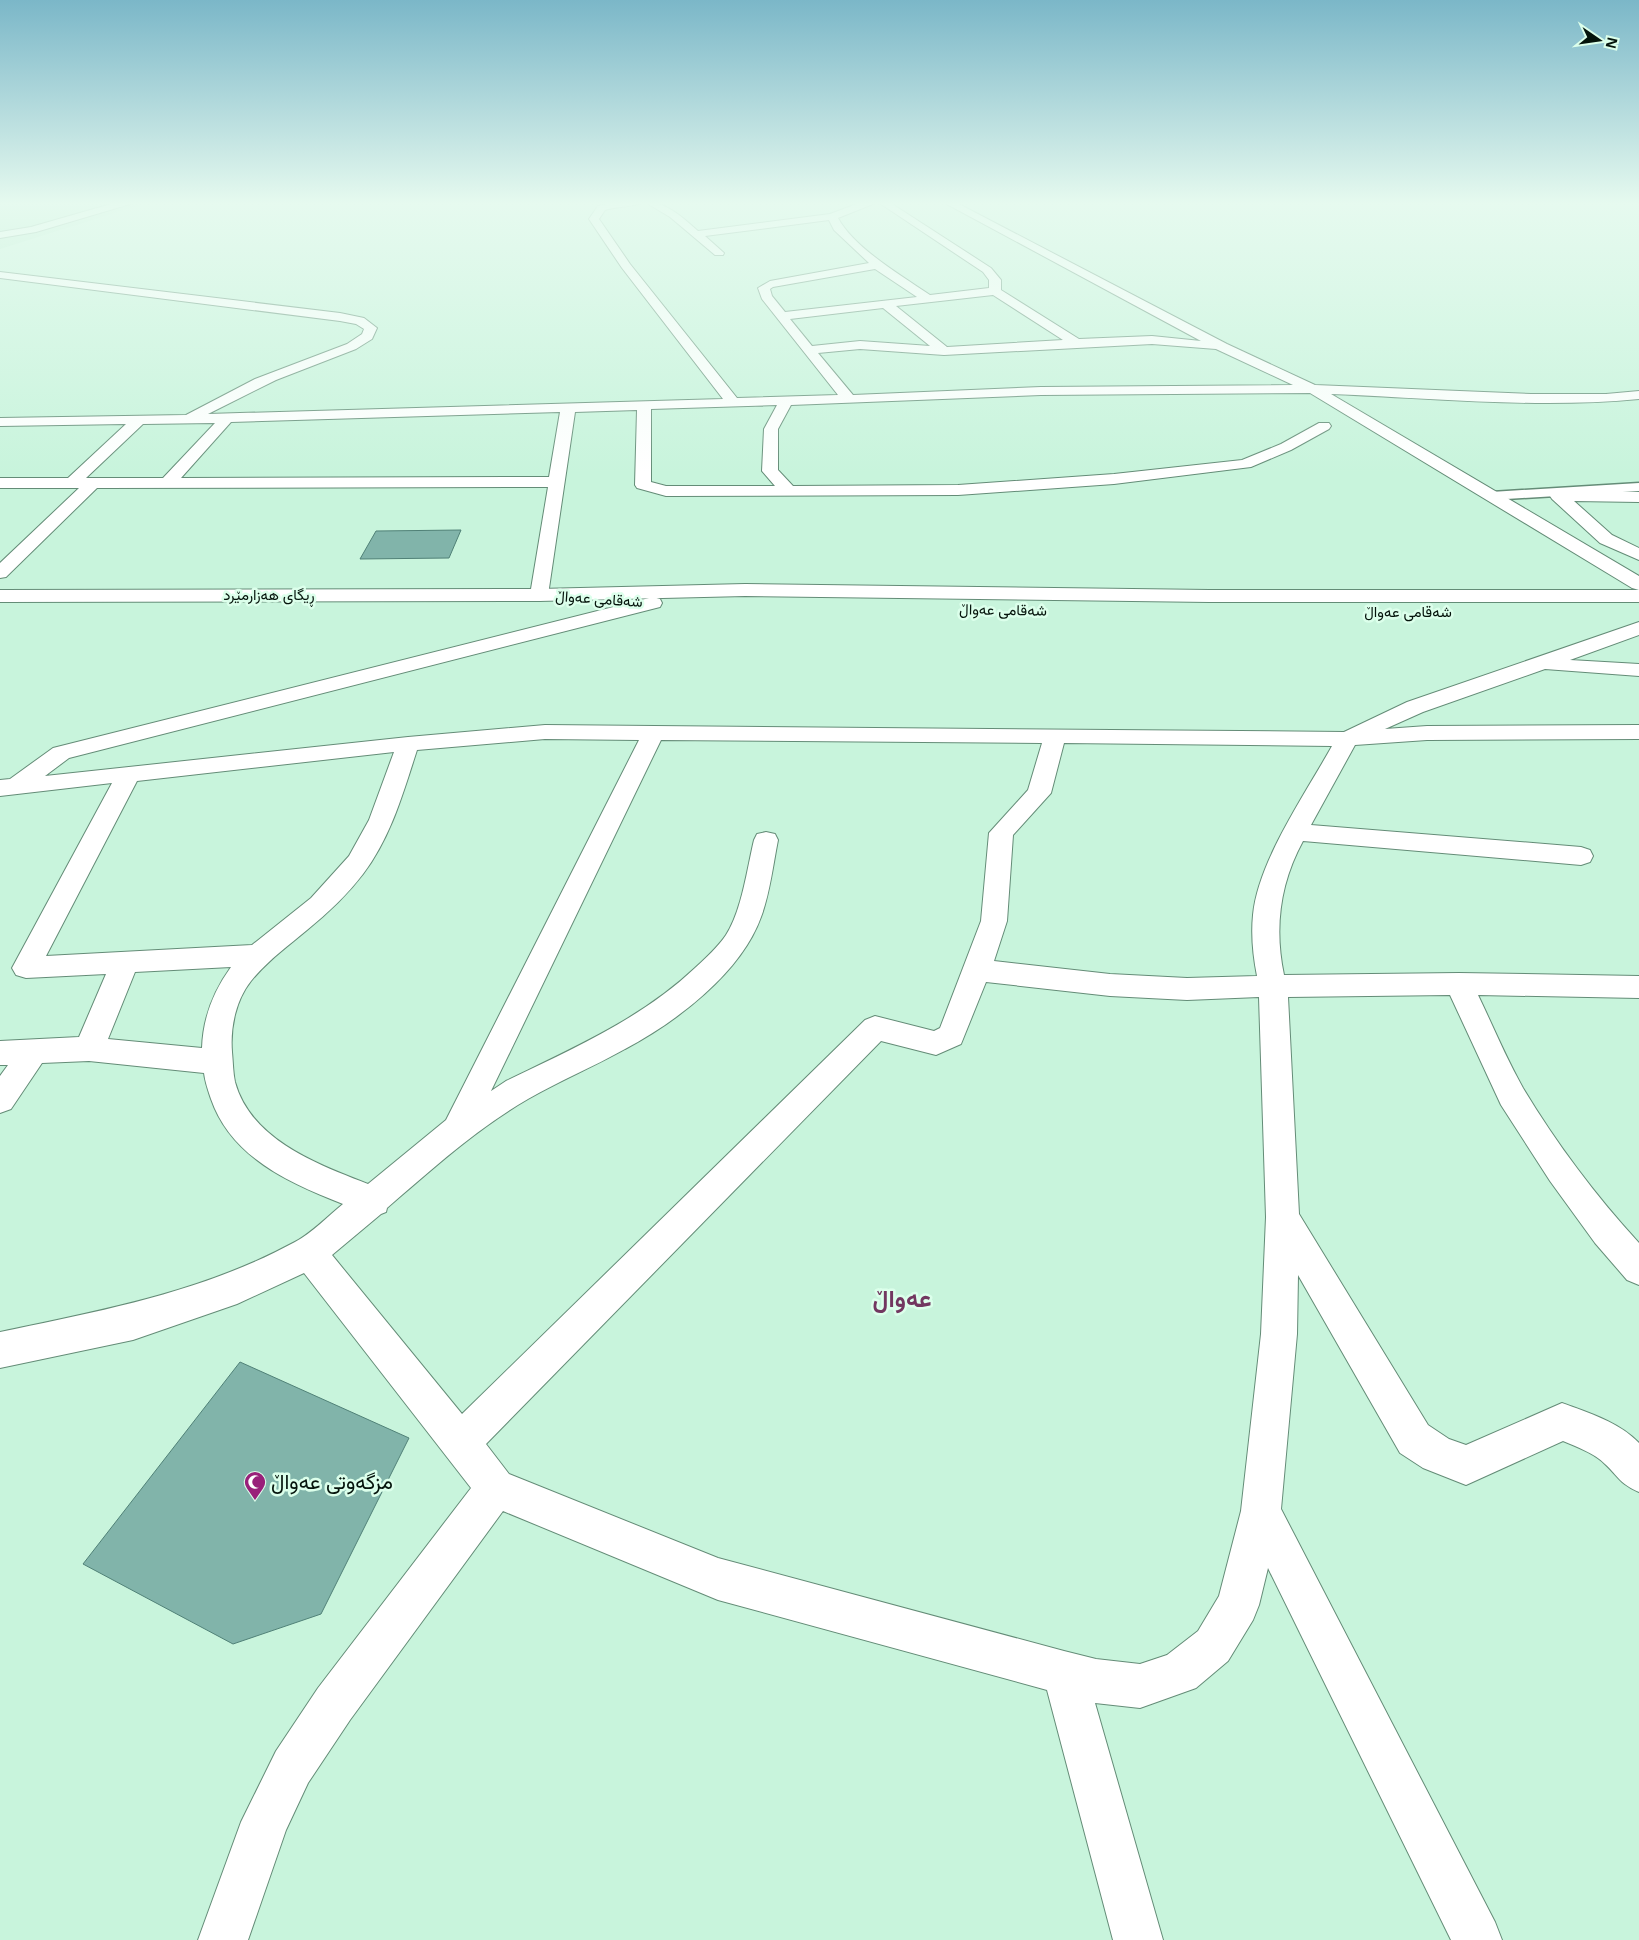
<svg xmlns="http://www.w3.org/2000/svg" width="1639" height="1940" viewBox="0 0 1639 1940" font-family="'Noto Sans',Vazirmatn,sans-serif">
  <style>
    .built { fill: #b7ebce }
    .building { fill: #81b4aa; stroke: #508177 }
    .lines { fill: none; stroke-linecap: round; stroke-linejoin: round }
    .service-casing { stroke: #648c77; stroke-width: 3 }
    .minor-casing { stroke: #648c77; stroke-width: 2 }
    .secondary-casing { stroke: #648c77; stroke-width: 2 }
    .service { fill: #fff; fill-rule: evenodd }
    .minor { fill: #fff; fill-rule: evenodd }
    .secondary { fill: #fff; fill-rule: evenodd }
    .labels { text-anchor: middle; stroke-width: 5; stroke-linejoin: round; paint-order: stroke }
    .far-street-label { font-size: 15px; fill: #05140c; stroke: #dcffeb }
    .near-poi-label { font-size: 21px; fill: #05140c; stroke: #dcffeb; text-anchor: start }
    .near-quarter-label { font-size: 24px; font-weight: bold; fill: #723760; stroke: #dcffeb }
  </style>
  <rect width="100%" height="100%" fill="#c8f4dc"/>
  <!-- built -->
  <polygon class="built" points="0,202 149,202 0,249"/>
  <!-- building -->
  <g class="building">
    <polygon points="461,530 449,558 360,559 376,531"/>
    <polygon points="240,1362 409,1438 321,1614 233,1644 83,1564"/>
  </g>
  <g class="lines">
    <!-- service casing -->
    <g class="service-casing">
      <polygon id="service" points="1639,483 1639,491 1491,500 1485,496 1491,492"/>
    </g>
    <!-- minor casing -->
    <g class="minor-casing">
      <g id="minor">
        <polygon points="118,202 132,202 130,204 36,232 0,238 0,232 31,227"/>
        <path d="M613 202H644C638 206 614 207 605 210L599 219 630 264 737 398 838 395 762 299 758 288 770 281 869 263 834 230 829 220 705 236 724 253 723 255H715L670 217 645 202C667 202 683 218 698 231L830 214 862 202H875L873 204 838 218C854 248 902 276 930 295L989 288V280L983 272 878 202H889L991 268 1001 280V290L1079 339 1152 336 1201 341 943 202H955L1227 344 1315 385 1531 394H1606L1639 391V399C1537 409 1433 398 1331 394L1639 576V590L1632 588 1310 393 1041 395 791 405 778 429V470L793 486 958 485 1114 474 1242 460 1281 444 1319 423H1329L1331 426 1329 429 1291 450 1251 467 1114 484 958 495 666 496 637 488 635 485 637 410 575 412 548 595 546 599 539 601 532 599 530 595 548 487 97 488 6 577 0 578V563L79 488H0V478H68L126 424 0 426V418L186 415 255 379 347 344 362 334 364 329 356 324 340 321 0 278V272L340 313 364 318 377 328 372 339 356 349 276 380 208 414 723 399 622 268 589 219 598 206ZM875 269 917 297 785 312 772 296 770 289 773 287ZM993 295 1063 340 947 347 896 306ZM883 308 930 346 860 341 812 346 790 319ZM1152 344 1216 349 1293 385 1041 387 853 395 818 353 860 349 944 355ZM777 405 764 429 762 471 775 486H666L651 482V409ZM560 412 549 477 181 478 231 422ZM215 423 163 478H86L143 424Z"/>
        <polygon points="1558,491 1639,492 1639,502 1574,501 1612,535 1639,548 1639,560 1600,543 1552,499 1550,496 1552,493"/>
        <path d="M653 597 660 599 662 603 660 607 69 758 45 776 408 737 545 725 1344 732 1407 702 1639 622V635L1570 660 1639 664V676L1545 669 1423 712 1385 729 1427 726 1639 725V739L1427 740 1355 745 1311 825 1581 847 1590 850 1593 856 1590 862 1581 865 1303 841C1280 883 1274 928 1284 975L1459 973 1639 976V998L1478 995C1493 1026 1506 1058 1523 1088 1556 1143 1596 1196 1639 1243V1285L1627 1280 1595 1243 1550 1181 1501 1105 1450 995 1288 997 1299 1214 1428 1425 1449 1439 1466 1445 1562 1403C1589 1413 1619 1422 1639 1443V1492C1620 1484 1619 1477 1605 1464 1594 1453 1577 1447 1563 1441L1466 1485 1423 1468 1400 1453 1298 1275 1297 1334 1281 1509 1495 1922 1502 1940H1451L1268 1568 1259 1605 1253 1620 1228 1661 1196 1688 1140 1708 1095 1703 1163 1940H1113L1047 1690 718 1600 503 1511 350 1720 308 1783 286 1830 248 1940H198L241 1822 276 1751 318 1688 471 1488 304 1273 237 1304 133 1340 0 1368V1332C101 1311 203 1292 295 1242 312 1233 328 1216 343 1204 289 1183 231 1157 211 1099 208 1090 205 1082 204 1073L89 1061 42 1063 11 1109 0 1113V1076L8 1065H0V1041L79 1037 106 974 26 978 16 975 12 968 112 783 0 796V780L10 779 53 748ZM545 739 639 740 446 1120 368 1184C317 1164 251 1140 235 1082 233 1073 233 1062 232 1052 230 1027 236 1000 251 981 267 961 288 946 307 930 328 913 347 895 363 874 391 837 403 793 417 750ZM661 740 1042 743 1028 790 989 833 981 921 940 1028 934 1031 875 1016 865 1020 462 1414 332 1255 381 1214 386 1212 387 1208C432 1169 476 1129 528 1099 559 1081 593 1067 625 1049 676 1022 741 973 761 917 770 893 773 865 778 840L775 834 766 832 757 834 754 840C747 869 742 910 726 935 718 947 706 958 695 968 641 1019 572 1049 506 1081L491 1091ZM1064 743 1332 746C1306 793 1258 861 1253 915 1251 935 1253 956 1257 976L1187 978 1110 974 994 961 1007 921 1013 835 1051 793ZM394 752 369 820 349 856 311 898 252 945 46 956 137 781ZM231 967C213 992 203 1018 202 1048L108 1039 135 972ZM986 982 1110 996 1187 1000 1259 997 1266 1217 1261 1334 1241 1511 1219 1596 1198 1631 1167 1655 1140 1664 1096 1659 1064 1651 718 1558 509 1474 486 1444 881 1041 936 1055 961 1044Z"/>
      </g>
    </g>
    <!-- secondary casing -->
    <g class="secondary-casing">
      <polygon id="secondary" points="745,584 1209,590 1639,590 1639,602 1209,602 745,596 539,601 0,602 0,590 539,589"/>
    </g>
    <!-- service -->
    <use href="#service" class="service"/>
    <!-- minor -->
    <use href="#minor" class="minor"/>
    <!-- secondary -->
    <use href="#secondary" class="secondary"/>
  </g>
  <!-- sky -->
  <linearGradient id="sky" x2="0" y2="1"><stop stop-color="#7bb7c8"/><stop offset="0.43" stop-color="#e6faef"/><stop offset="1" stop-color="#e6faef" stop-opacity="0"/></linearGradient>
  <rect width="1639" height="473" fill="url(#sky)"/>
  <!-- icons -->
  <defs>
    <g id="mosque-pin" transform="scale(1.125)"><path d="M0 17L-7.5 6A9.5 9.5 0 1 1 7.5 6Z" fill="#99207a" stroke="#dcffeb"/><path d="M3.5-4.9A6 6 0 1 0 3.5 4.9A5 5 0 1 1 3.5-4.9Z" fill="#fff"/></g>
  </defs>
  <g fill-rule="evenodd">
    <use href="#mosque-pin" x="255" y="1482"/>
  </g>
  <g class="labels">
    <!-- far-street labels -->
    <g class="far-street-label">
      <text x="269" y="600">ڕیگای هەزارمێرد</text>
      <text transform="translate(599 599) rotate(4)" y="5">شەقامی عەواڵ</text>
      <text transform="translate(1003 610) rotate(1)" y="5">شەقامی عەواڵ</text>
      <text x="1408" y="617">شەقامی عەواڵ</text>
    </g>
    <!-- near-poi labels -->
    <g class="near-poi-label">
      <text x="271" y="1489">مزگەوتی عەواڵ</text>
    </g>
    <!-- near-quarter labels -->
    <g class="near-quarter-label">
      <text x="902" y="1307">عەواڵ</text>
    </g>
  </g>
  <!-- north arrow -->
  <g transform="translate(1599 40) rotate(103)" stroke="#dcffeb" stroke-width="4" paint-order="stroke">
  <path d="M0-4L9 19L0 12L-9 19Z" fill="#05140c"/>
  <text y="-8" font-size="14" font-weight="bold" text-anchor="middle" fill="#05140c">N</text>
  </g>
</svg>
